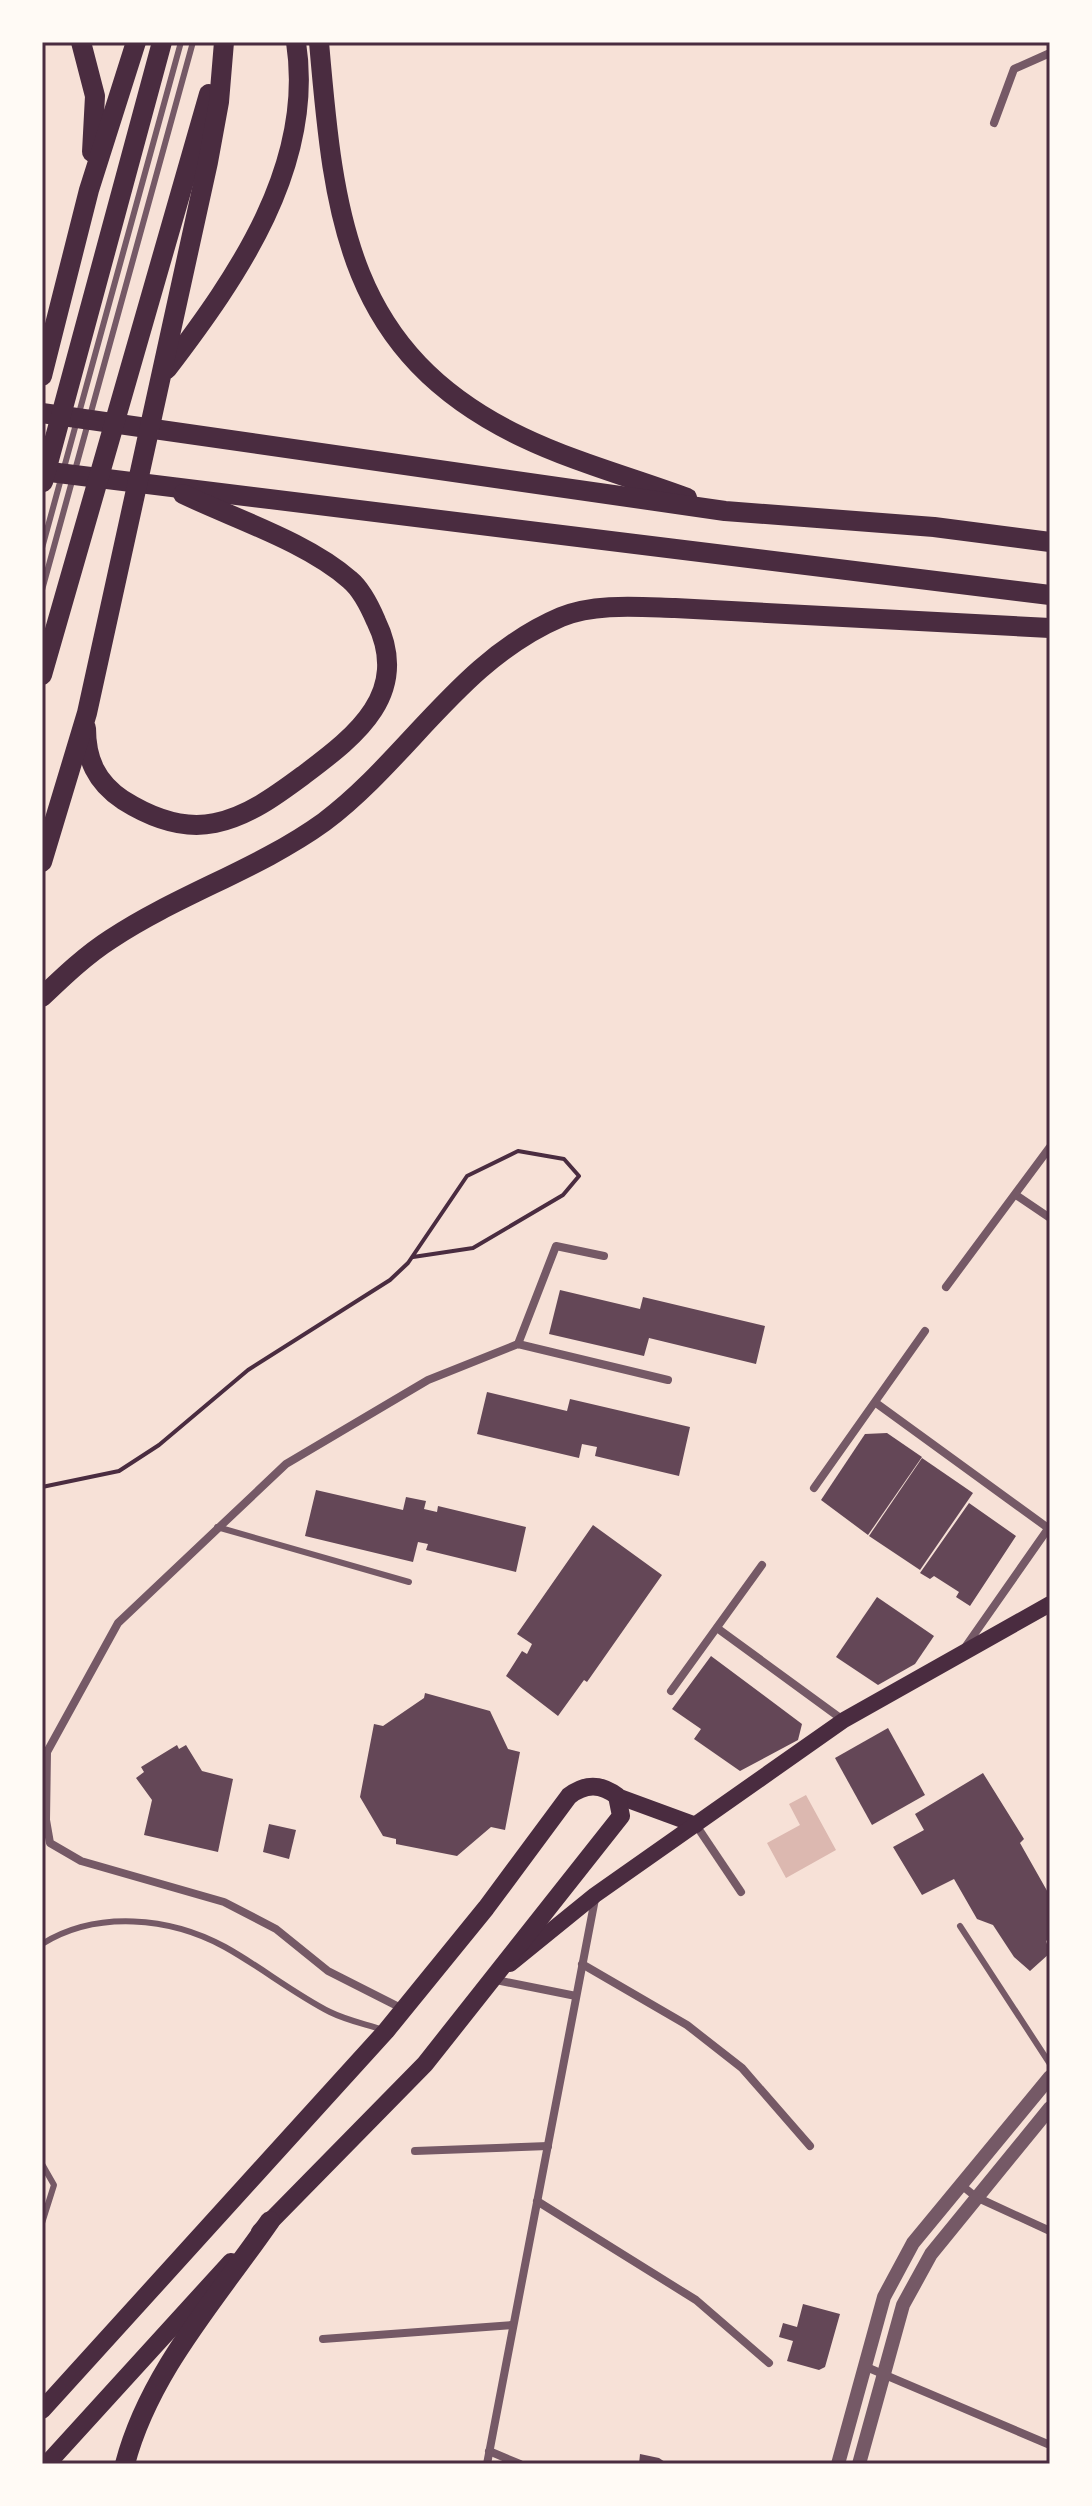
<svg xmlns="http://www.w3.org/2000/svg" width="1092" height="2506" viewBox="0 0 1092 2506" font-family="'Open Sans',sans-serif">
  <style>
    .water { fill: #dcb8b0 }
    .building { fill: #644757 }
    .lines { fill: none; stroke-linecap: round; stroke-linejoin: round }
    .path { stroke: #4a2c40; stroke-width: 4 }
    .service { stroke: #755966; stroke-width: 6 }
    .minor { stroke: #755966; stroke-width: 8 }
    .tertiary { stroke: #755966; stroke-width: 14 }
    .secondary { stroke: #4a2c40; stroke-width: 16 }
    .primary { stroke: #4a2c40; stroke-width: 18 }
    .trunk { stroke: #4a2c40; stroke-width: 20 }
    .neatline { fill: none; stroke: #4a2c40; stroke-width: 3 }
  </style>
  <rect width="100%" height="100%" fill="#f7e1d7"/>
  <!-- water -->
  <polygon class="water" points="806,1795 836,1850 786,1878 767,1843 800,1825 789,1804"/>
  <!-- building -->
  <g class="building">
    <polygon points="560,1290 640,1309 643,1297 765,1326 756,1364 649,1338 644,1356 549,1334"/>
    <polygon points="487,1392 567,1411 570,1399 690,1427 679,1476 595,1456 597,1447 582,1444 579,1458 477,1434"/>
    <polygon points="887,1433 922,1457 868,1535 821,1500 865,1434"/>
    <polygon points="922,1458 973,1493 920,1570 869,1536"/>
    <polygon points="316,1490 403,1510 406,1497 426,1501 424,1509 437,1512 438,1506 526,1527 516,1572 426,1550 428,1544 418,1542 413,1562 305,1536"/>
    <polygon points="969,1503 1016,1536 970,1606 956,1597 959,1592 934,1576 930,1579 920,1573"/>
    <polygon points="593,1525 662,1575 587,1682 584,1680 558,1716 506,1676 522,1651 527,1654 532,1644 517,1634"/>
    <polygon points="877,1597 934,1636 915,1664 878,1685 836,1657"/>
    <polygon points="711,1656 802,1724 798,1740 740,1771 694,1739 701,1729 672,1709"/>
    <polygon points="425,1693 490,1711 508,1749 520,1752 505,1830 491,1827 457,1856 396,1844 396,1839 383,1836 360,1797 374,1724 383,1726 424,1698"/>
    <polygon points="888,1728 925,1795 872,1825 835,1758"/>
    <polygon points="177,1745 179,1749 186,1745 202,1771 233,1779 218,1852 144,1835 152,1800 136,1778 144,1772 141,1767"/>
    <polygon points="983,1773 1024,1839 1020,1843 1050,1896 1050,1938 1046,1941 1050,1953 1030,1971 1014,1957 993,1925 977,1919 954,1879 922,1895 893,1847 924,1830 915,1814"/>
    <polygon points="269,1824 296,1830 289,1859 263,1852"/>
    <polygon points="803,2304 840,2314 825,2367 819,2370 787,2361 793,2341 779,2337 783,2323 797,2327"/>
    <polygon points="640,2454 659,2458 668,2464 639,2464"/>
  </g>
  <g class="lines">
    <!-- path -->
    <polyline class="path" points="42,1487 119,1471 159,1445 248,1370 390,1280 408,1263 467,1176 518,1151 564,1159 579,1176 563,1195 473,1248 413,1257"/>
    <!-- service -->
    <g class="service">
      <polyline points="79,413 181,42"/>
      <polyline points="42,548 76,424"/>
      <polyline points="42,590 193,42"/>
      <polyline points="217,1527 409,1582"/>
      <polyline points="960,1926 1050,2064"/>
      <path d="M42 1944C97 1910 170 1917 225 1947 261 1967 293 1993 330 2012 346 2020 365 2024 383 2030"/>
      <polyline points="42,2164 54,2185 42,2223"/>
    </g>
    <!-- minor -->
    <g class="minor">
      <polyline points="994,123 1014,69 1050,53"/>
      <polyline points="1016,1195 1050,1218"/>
      <polyline points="946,1287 1050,1147"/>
      <polyline points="518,1344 556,1246 604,1256"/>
      <polyline points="876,1403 1048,1528"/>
      <polyline points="814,1488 925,1331"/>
      <polyline points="717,1628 843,1720"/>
      <polyline points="966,1646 1050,1526"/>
      <polyline points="671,1691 762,1565"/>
      <polyline points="696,1825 741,1892"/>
      <polyline points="582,1964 687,2025 742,2068 810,2146"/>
      <polyline points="491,1979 576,1996"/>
      <polyline points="403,2009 328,1971 276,1929 224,1902 81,1861 50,1843 46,1820 47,1752 118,1623 286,1464 428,1380 518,1344 668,1380"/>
      <polyline points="415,2151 548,2146"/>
      <polyline points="960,2184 976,2197 1050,2231"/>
      <polyline points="537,2201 696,2300 769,2363"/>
      <polyline points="323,2339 513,2325"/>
      <polyline points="864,2366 1050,2445"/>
      <polyline points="489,2451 520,2464"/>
      <polyline points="487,2464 595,1899"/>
    </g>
    <!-- tertiary -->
    <g class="tertiary">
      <polyline points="838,2464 884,2297 913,2243 1050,2077"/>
      <polyline points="859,2464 903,2305 931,2254 1050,2108"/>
    </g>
    <!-- secondary -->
    <g class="secondary">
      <polyline points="617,1796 696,1825"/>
      <polyline points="510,1964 595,1895 844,1720 1050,1604"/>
    </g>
    <!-- primary -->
    <g class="primary">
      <path d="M42 2410 386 2031 486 1908 569 1796C586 1783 601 1784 617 1796L621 1816 425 2064 260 2232"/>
      <polyline points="47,2464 231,2262"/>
    </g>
    <!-- trunk -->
    <g class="trunk">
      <polyline points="81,42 95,96 92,152"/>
      <path d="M319 42C334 218 347 353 522 437 574 462 633 478 687 498"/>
      <path d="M167 369C238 276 315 165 296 42"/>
      <polyline points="42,376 89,190 136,42"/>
      <polyline points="42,413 725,511 934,527 1050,542"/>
      <polyline points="42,471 1050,595"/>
      <polyline points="43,482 162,42"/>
      <polyline points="42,675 209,94"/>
      <path d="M86 728C86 759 96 782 123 800 150 817 182 830 215 823 249 816 278 794 305 774 357 735 411 693 376 621 370 607 362 590 350 580 307 542 235 519 183 494"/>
      <polyline points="42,862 87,713 208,162 219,102 224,42"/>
      <path d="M42 997C64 976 86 955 111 939 179 894 259 869 324 822 408 759 460 660 561 617 595 603 639 607 675 608L1050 628"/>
      <path d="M125 2464C149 2372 217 2298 270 2221"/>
    </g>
  </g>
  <!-- border -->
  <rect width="1092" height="2506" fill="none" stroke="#fffaf5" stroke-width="88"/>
  <rect x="44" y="44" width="1004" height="2418" class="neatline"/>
</svg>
